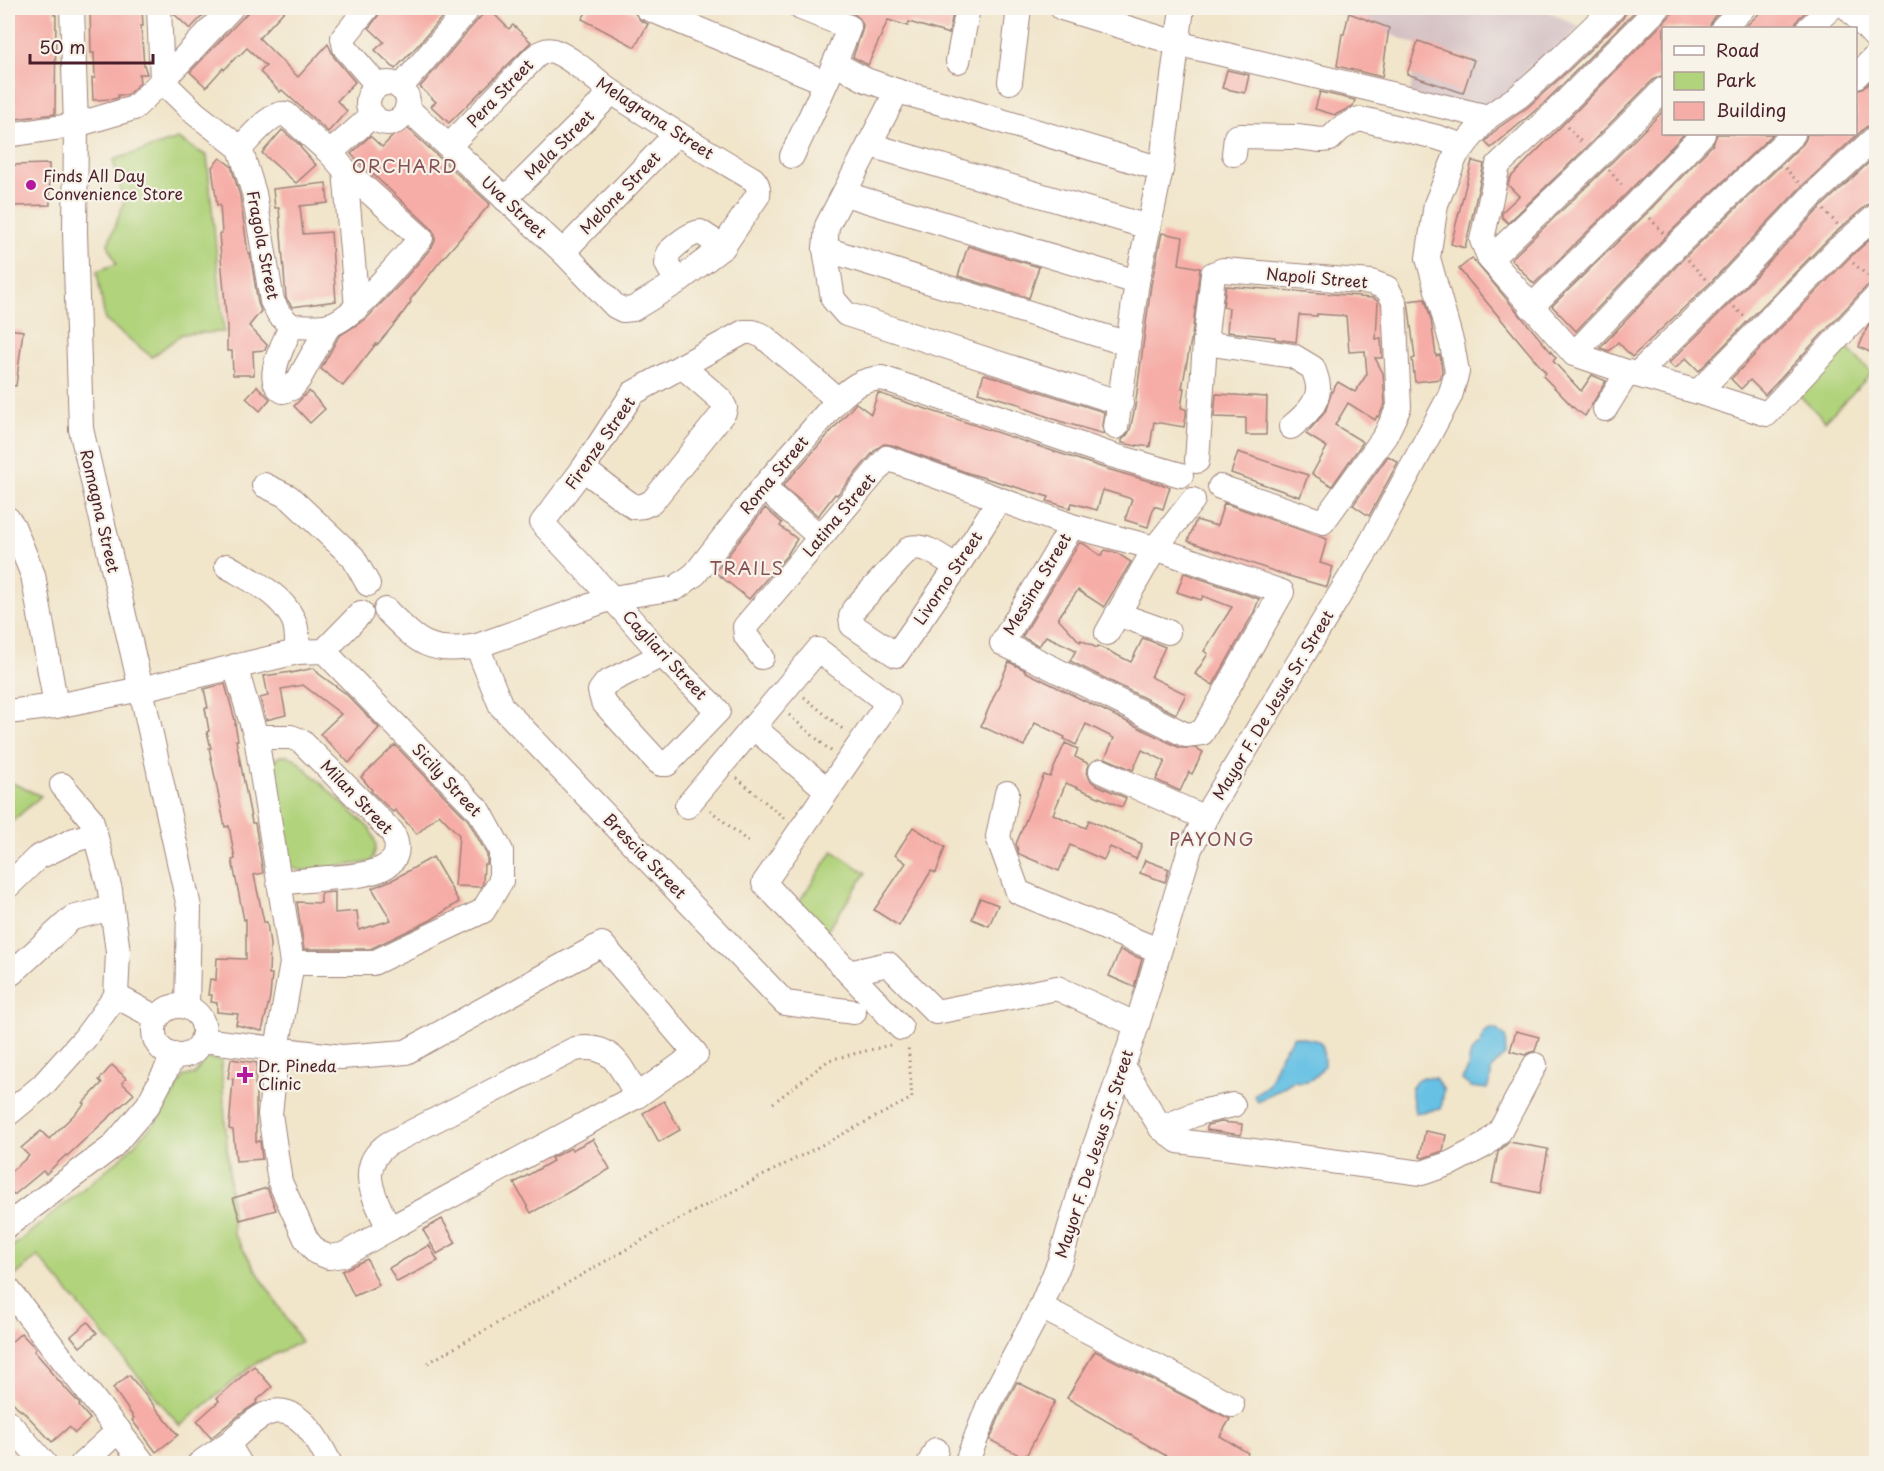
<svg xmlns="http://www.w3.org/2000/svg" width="1884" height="1471" viewBox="0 0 1884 1471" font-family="'Playpen Sans',sans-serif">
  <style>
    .industrial { fill: #d2bec2 }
    .green { fill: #b1d37c; stroke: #7e7954; stroke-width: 1.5 }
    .water { fill: #66c1e4; stroke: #587088; stroke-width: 1.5 }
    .building { fill: #f6ada7 }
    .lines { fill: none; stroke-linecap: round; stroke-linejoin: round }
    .minor-casing { stroke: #9e827a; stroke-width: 26 }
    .path { stroke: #9e827a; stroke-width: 3; stroke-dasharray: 1.5 4.5; stroke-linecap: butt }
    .minor { stroke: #fff; stroke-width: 24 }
    .poi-dot { fill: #b5179e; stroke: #f7f3e8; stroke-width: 2 }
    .labels { text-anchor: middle; stroke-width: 4.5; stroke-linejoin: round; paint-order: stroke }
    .street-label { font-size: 16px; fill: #4a1f2b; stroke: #f7f3e8 }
    .poi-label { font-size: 16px; fill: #4a1f2b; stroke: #f7f3e8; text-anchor: start }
    .neighbourhood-label { font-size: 18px; letter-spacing: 1.5px; fill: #865156; stroke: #f7f3e8 }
  </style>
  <rect width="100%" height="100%" fill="#f7f3e8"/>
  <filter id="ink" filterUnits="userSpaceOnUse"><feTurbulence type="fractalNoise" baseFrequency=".0167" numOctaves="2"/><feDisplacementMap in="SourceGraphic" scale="12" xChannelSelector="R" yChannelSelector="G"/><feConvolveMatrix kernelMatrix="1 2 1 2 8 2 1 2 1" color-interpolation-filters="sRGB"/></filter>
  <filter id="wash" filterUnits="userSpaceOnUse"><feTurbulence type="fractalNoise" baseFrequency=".008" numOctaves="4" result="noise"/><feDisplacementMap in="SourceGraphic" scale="24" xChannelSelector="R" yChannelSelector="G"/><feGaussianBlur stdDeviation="1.35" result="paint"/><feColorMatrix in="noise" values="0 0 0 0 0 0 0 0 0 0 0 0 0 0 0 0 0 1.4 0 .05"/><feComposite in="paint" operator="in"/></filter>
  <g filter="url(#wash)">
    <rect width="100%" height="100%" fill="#f1e5ca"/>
    <!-- industrial -->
    <polygon class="industrial" points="1322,8 1541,8 1580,27 1541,69 1532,64 1516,84 1480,114 1409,99 1418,45"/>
    <!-- green -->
    <g class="green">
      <polygon points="178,139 207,156 224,332 182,334 152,357 105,320 97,271 116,264 108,244 124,203 113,160"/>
      <polygon points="1845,346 1872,373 1825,421 1797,393"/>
      <path d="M280 756H287L294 758 370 829C377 844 378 846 371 862L303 871 288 867 269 763Z"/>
      <polygon points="8,781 41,796 8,825"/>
      <polygon points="833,851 866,873 827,931 794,909"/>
      <polygon points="207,1058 221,1061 233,1233 301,1342 256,1363 180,1426 38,1256 8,1282 11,1248 123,1156 160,1117 184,1076 194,1075"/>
    </g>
    <!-- water -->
    <g class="water">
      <path d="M1489 1029H1495L1506 1037 1505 1055 1491 1069V1078L1487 1089 1471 1087 1462 1080C1463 1077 1466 1074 1467 1071 1472 1057 1465 1054 1481 1044L1483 1034Z"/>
      <path d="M1294 1036 1319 1041 1323 1047 1324 1066C1314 1079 1309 1084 1293 1081L1258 1102 1254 1095 1268 1085 1281 1054Z"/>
      <polygon points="1423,1077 1435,1078 1444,1090 1441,1109 1415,1113 1411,1089 1418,1079"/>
    </g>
    <g id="blocks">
      <!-- building -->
      <g class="building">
        <polygon points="8,8 54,8 54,15 56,15 55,114 8,120"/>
        <polygon points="90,8 142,8 143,26 141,26 144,65 147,74 139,74 140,83 127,95 118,95 118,98 113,99 93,100 92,78 95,78 94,53 91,53"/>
        <polygon points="173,8 210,8 190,29 173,13"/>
        <polygon points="252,8 287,8 259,38 298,77 328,44 334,57 355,82 337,101 347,111 328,132 282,90 280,92 260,72 266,66 247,48 239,56 238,55 224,70 223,68 206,87 190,72"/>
        <polygon points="381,8 450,8 419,44 395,69 375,50 384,42 369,28 378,16"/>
        <polygon points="488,8 509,29 513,25 531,42 449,123 431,106 436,102 420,87"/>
        <polygon points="589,8 625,8 634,12 641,21 648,24 635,47 582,19"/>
        <polygon points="838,8 954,8 949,34 909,22 908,26 888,20 868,65 853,57 862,31 863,25 860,19 854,14"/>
        <polygon points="1627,8 1638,8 1543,104 1491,148 1485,142 1498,128 1528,107 1568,71 1623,18 1626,12"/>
        <polygon points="1677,8 1723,8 1713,18 1709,28 1664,28 1664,75 1654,79 1587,147 1508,223 1502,217 1502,212 1519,196 1508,185 1510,178 1668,18"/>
        <polygon points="1765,8 1810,8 1799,18 1796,23 1795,28 1744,28"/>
        <polygon points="1349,13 1389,28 1382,77 1337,66 1342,34 1344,34"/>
        <polygon points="1418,41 1474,60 1463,93 1407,74"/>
        <polygon points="1227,70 1249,75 1245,93 1222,88"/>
        <polygon points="1876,76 1876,123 1866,127 1802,186 1709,284 1632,357 1618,342 1609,351 1600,348 1685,257 1803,144 1806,139 1807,134 1856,134 1856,90 1866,86"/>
        <polygon points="1320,92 1355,100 1353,106 1335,115 1315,109"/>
        <polygon points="1664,110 1664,134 1684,134 1627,193 1534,284 1511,259 1607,167"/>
        <polygon points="404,125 490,204 438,264 410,300 411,302 397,321 377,345 376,344 343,386 321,369 339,336 366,319 401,283 432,247 435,241 435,234 430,227 351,154 370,136 382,147"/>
        <polygon points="282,130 301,146 300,147 316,165 296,183 262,153"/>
        <polygon points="1717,134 1773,134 1665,237 1576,331 1552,306 1647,213 1713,144"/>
        <polygon points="1876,156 1876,202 1867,205 1828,239 1699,371 1686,358 1675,369 1669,363 1729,304 1822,206"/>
        <polygon points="220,158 231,166 240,196 248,253 250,253 258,303 261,311 249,326 267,345 265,350 253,351 254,375 233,375 232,351 227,351 227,327 219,234 222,233 220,205 217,205 212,167"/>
        <polygon points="1472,161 1484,164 1465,248 1451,244"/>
        <polygon points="49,164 50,205 14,206 12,165"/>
        <polygon points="326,183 328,203 300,206 303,234 331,232 336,301 292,307 286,298 279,208 275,208 273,189"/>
        <polygon points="1162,233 1183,237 1179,264 1200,268 1192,335 1182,388 1184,388 1181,408 1186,409 1186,415 1184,427 1154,422 1150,447 1137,445 1137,446 1122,443 1122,440 1127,435 1130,430 1135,407 1151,285"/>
        <polygon points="1876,234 1876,280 1866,287 1765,395 1750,380 1741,389 1731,379 1848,259"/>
        <polygon points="968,246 1039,267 1029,298 958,276"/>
        <polygon points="1472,258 1556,358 1553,361 1581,391 1592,375 1606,381 1585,416 1575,409 1543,376 1546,373 1459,269"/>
        <polygon points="1226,286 1359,296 1359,297 1373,298 1378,301 1376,339 1381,338 1382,358 1375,358 1383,373 1385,404 1378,417 1377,416 1375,420 1348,403 1335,425 1363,442 1332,486 1312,474 1327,447 1306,434 1325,412 1332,391 1338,382 1355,392 1367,374 1365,351 1349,352 1346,316 1317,314 1317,316 1299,315 1296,342 1275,339 1275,337 1227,332 1229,308 1223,307"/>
        <polygon points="1425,299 1431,320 1436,356 1440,355 1442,371 1440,379 1415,382 1412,359 1415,358 1408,301"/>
        <polygon points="1876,317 1876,355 1859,347 1867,328"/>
        <polygon points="8,329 23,331 16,386 8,385"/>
        <polygon points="984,374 1104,412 1102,426 1104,434 1059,421 1022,407 1022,405 978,392"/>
        <polygon points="257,386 270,399 260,411 246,398"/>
        <polygon points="309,391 325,409 310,423 294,406"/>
        <polygon points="878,393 1107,469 1170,487 1163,509 1154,506 1148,527 1125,520 1132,499 1103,490 1097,510 1072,503 1070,508 1047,501 1049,497 968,473 892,445 884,444 876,449 837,495 835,494 818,516 783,486 856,403 871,414"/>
        <polygon points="1216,394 1267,397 1266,435 1246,435 1246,418 1214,417"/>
        <polygon points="1238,452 1308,475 1300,497 1231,473"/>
        <polygon points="1388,456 1398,462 1369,516 1353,505"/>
        <polygon points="1224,503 1327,539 1320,563 1333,567 1327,587 1282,574 1188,541 1196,520 1217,526"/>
        <polygon points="765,508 782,523 780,526 797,539 787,555 749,599 715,572"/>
        <polygon points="1079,543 1084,544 1101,556 1105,550 1117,553 1131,562 1104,607 1078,590 1058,618 1080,642 1081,640 1097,648 1098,646 1131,662 1143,638 1165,647 1151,677 1186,694 1176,714 1070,661 1076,650 1046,636 1039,646 1022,637"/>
        <polygon points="1184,573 1259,599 1254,612 1213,685 1195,674 1208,654 1204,651 1232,607 1203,596 1201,600 1177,592"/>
        <polygon points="1009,662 1025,670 1024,671 1180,748 1196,748 1203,752 1192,774 1189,772 1180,791 1156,780 1165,761 1142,750 1133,770 1105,758 1114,738 1086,724 1076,745 1064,739 1065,737 1035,723 1024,746 981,726"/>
        <polygon points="314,668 319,674 345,693 379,728 349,763 320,734 341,714 303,685 281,689 286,715 266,720 260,698 268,696 264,676 291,672 291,673"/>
        <polygon points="225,684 236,724 235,724 238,740 236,740 252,823 255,823 263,873 254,875 264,922 267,922 270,945 269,974 272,974 270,997 262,1031 236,1025 238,1014 217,1012 217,1003 211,1002 212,995 208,995 210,979 216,980 217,958 246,959 246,919 244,920 232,860 235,859 229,826 225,827 209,748 211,748 207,732 209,731 205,708 208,708 204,689"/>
        <polygon points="1065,743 1078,749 1075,757 1089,764 1087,772 1090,780 1095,784 1126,798 1122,807 1066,783 1053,814 1086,828 1089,820 1142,844 1136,859 1110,847 1104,860 1070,845 1059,871 1019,854 1016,844 1044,775 1050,777"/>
        <polygon points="395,745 468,820 487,855 487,864 484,864 483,883 481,887 455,886 459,835 439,814 417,834 395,810 393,812 371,791 372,790 361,777"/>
        <polygon points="913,827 945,847 936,873 931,871 899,926 874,910 906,863 895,855"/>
        <polygon points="433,857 459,902 431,920 370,949 304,949 297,902 321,903 321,893 335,892 335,913 357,911 359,930 391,920 372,888 394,879"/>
        <polygon points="1145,860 1169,869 1165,882 1140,873"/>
        <polygon points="980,898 998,905 989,926 972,919"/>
        <polygon points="1120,950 1142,959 1134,987 1109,976"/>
        <polygon points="1516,1031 1539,1037 1535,1051 1528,1053 1525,1055 1510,1051"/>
        <polygon points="231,1059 257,1063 255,1084 256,1084 256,1142 260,1141 262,1159 236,1161 233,1130 229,1129 233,1079 228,1078"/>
        <polygon points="112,1065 126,1078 122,1083 134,1094 67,1156 66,1155 46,1174 43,1171 14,1195 8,1187 8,1174 29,1156 21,1148 41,1131 49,1139 85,1104 83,1103 102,1083 99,1080"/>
        <polygon points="664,1101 680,1130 659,1142 643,1113"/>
        <polygon points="1221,1122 1242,1124 1241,1135 1207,1130 1207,1125"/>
        <polygon points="1425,1131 1446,1135 1443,1151 1423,1158 1420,1157"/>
        <polygon points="593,1139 610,1169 531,1213 514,1183 553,1161 551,1158 571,1148 572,1150"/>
        <polygon points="1509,1142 1548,1149 1540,1193 1492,1183 1498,1152"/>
        <polygon points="267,1188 276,1210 240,1220 233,1198"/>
        <polygon points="442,1219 456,1243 437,1254 423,1230"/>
        <polygon points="429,1245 438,1261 397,1282 389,1268"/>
        <polygon points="367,1259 379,1285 354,1296 342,1271"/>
        <polygon points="88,1322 97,1333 80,1347 71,1336"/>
        <polygon points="21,1333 36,1349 34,1351 50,1369 49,1370 78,1402 80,1405 79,1406 90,1419 75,1433 69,1427 52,1442 22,1410 21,1411 8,1397 8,1345"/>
        <polygon points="1095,1351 1230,1419 1220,1436 1248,1453 1242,1464 1180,1464 1067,1398"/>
        <polygon points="254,1366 272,1387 256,1401 257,1403 243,1412 211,1438 197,1421 219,1401 217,1398"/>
        <polygon points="129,1375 178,1435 156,1452 132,1420 134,1418 113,1388"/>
        <polygon points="1017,1382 1055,1401 1025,1458 990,1440 1002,1410"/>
      </g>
    </g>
  </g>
  <g filter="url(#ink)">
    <use href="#blocks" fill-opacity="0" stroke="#9e827a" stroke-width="1.5"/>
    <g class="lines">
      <!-- minor casing -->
      <g class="minor-casing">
        <g id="minor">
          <polyline points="72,8 76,125 75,232 81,429 141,689 189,907 187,1007"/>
          <path d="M159 8 162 81 196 114 240 148 254 193 272 301 279 314 291 326C303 326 318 328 329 325 354 319 402 259 421 238L345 170 330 153 286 114C271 111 251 138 240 148"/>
          <polyline points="367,8 343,38 345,48 378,86"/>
          <polyline points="647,8 825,82"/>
          <polyline points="1062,8 1176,43 1488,117"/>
          <polyline points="1658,8 1553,114 1498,165 1482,240 1490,259 1574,354 1636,375 1698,392 1767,414 1876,297"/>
          <polyline points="1848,8 1876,38"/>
          <polyline points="1723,28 1743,8"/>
          <polyline points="1809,28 1831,8"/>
          <polyline points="958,61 968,8"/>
          <polyline points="836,64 866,80 897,91 948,105 1161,169"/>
          <polyline points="1856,76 1876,56"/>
          <polyline points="1010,82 1019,8"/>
          <circle cx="388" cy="103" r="20"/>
          <polyline points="400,88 465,13 464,8"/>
          <polyline points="897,91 827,226 825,249 833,299 846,314 1121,403"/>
          <path d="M407 108 563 252 615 306 623 310 633 309 677 282 723 247 758 195C759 188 758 184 753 179 706 151 658 123 612 92 597 81 572 58 556 52 548 48 541 52 535 57L449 146"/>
          <polyline points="8,135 76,125 134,108 162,81 231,8"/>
          <polyline points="870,145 1148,227"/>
          <polyline points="330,153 373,115"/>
          <polyline points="1234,154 1236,137 1239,136 1297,137 1321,140 1330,139 1340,129 1356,120 1366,120 1436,137 1464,146"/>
          <path d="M792 156C812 113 833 71 849 27L801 8"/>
          <polyline points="345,170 357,308"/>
          <polyline points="845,194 1137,282"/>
          <polyline points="505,199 612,92"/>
          <polyline points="825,249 1128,344"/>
          <polyline points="563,252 677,133"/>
          <polyline points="1490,259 1597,157 1664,89"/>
          <path d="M677 282 667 264 668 253C676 245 689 234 700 232L723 247"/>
          <polyline points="1531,307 1637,203 1703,134"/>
          <path d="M291 326C285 343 262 379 283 391L292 388 299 379 329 325"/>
          <path d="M1205 343 1293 356 1313 368C1315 374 1318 381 1318 387 1319 404 1302 418 1291 427"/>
          <polyline points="1574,354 1675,247 1793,134"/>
          <polyline points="1636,375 1719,294 1812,196 1876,137"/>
          <polyline points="1698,392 1838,249 1876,216"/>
          <polyline points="1605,409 1628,372"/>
          <polyline points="1116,427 1137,282 1161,169 1182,8"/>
          <polyline points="1197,461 1205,343 1213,274 1223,270 1371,282 1387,288 1394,301 1399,407 1385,436 1323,522 1220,487"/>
          <polyline points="583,469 634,507 643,506 652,502 724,412 725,408 721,400 682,366"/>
          <polyline points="264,485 289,497 353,557 368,584"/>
          <polyline points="763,487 820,537"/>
          <polyline points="8,519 13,526 33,575 56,706"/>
          <path d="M227 566C251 580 280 593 293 619 298 629 297 641 297 652"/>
          <path d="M957 567C943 559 927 544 910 548L854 609 851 617 852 625 896 655 957 567 999 500"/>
          <path d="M386 610C418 642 429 655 477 646L612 598 676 588 695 574 763 487 838 400C853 386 861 380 882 378L1111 455 1181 475"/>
          <polyline points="1117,614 1168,632"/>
          <polyline points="1107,633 1155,548 1193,500"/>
          <polyline points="477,646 501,706 785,1003 854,1012"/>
          <polyline points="662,655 606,683 600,691 603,702 657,761 661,764 667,764 718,711 662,655 612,598 542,523 583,469 633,393 744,332 753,332 763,336 838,400"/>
          <polyline points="762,657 746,636 745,627 887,458 1072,526 1155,548 1282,592 1202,733 1186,735 1002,643 1072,526"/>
          <polyline points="8,712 56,706 141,689 297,652 324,651 361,613"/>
          <polyline points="753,727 827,790"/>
          <path d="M256 737H291L301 741 392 832C414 875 353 876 327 878 311 880 295 881 280 883"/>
          <polyline points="1101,771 1205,818"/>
          <polyline points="62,785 91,819 95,834 110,890 112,908 118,952 116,996 157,1018"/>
          <polyline points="1007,793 998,837 1018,892 1158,950"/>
          <polyline points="687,806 818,650 888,703 764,883 901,1028"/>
          <polyline points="8,886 37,858 74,840 95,834"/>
          <polyline points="292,963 373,963 483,911 501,881 501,851 480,812 324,651"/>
          <polyline points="12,973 72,918 112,908"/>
          <polyline points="849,973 888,964 936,1012 1057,988 1137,1025"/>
          <circle cx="179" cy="1031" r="25"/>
          <polyline points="202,1040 342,1057 406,1052 602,944 696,1054 637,1096 389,1229 343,1255 329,1257 316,1252 306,1239 280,1182 270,1114 277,1049 292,963 256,737 235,666"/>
          <polyline points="1123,1066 1161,1128 1178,1141 1422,1173 1451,1163 1485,1145 1500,1131 1535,1065"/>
          <polyline points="8,1114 42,1086 85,1038 116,996"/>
          <polyline points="1161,1128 1201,1112 1233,1105"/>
          <polyline points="8,1225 112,1147 148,1105 174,1055"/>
          <path d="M389 1229C376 1199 354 1168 388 1144L575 1049C613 1042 621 1068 637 1096"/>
          <polyline points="8,1289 144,1464"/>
          <polyline points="1041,1307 1232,1405"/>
          <polyline points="8,1422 45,1464"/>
          <polyline points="228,1444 240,1464"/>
          <polyline points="82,1464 119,1430"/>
          <path d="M199 1464C209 1456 220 1450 230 1442 239 1434 248 1425 259 1418 294 1395 317 1437 330 1464"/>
          <polyline points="929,1464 936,1450"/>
          <polyline points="966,1464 989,1404 1041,1307 1060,1261 1087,1169 1137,1025 1190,849 1212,805 1368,548 1450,396 1457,372 1452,344 1428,258 1436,204 1456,155 1488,117 1519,96 1558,61 1613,8"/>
        </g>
      </g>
      <!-- path -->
      <g class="path">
        <polyline points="1567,127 1583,144"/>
        <polyline points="1785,168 1799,183"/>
        <polyline points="1609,170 1624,188"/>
        <polyline points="1824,210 1838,225"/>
        <polyline points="1650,218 1663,233"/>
        <polyline points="1688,260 1706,280"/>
        <polyline points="1853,263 1870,278"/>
        <polyline points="1734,307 1745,317"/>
        <polyline points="804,697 845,731"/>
        <polyline points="789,715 832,752"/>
        <polyline points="737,778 784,818"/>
        <polyline points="710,810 751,844"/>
        <polyline points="773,1103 829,1060 890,1045"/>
        <polyline points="428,1363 674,1222 912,1098 908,1045"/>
      </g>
      <!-- minor -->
      <use href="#minor" class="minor"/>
    </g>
  </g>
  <!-- markers -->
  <g class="poi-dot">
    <circle cx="31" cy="185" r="6"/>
    <path d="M242 1066h6v6h6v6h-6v6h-6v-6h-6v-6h6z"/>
  </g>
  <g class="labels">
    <!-- street labels -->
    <g class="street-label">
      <text transform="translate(500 93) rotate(-46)" y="6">Pera Street</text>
      <text transform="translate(655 118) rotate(33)" y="6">Melagrana Street</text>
      <text transform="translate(559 145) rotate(-45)" y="6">Mela Street</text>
      <text transform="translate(620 193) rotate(-46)" y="6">Melone Street</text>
      <text transform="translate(514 207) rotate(43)" y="6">Uva Street</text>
      <text transform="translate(263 245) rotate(79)" y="6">Fragola Street</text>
      <text transform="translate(1317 278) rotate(5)" y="6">Napoli Street</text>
      <text transform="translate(600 443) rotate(-55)" y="6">Firenze Street</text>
      <text transform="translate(774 475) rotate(-50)" y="6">Roma Street</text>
      <text transform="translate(100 511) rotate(77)" y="6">Romagna Street</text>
      <text transform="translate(839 515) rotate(-50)" y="6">Latina Street</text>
      <text transform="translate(948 578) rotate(-56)" y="6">Livorno Street</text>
      <text transform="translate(1037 584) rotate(-59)" y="6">Messina Street</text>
      <text transform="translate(665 655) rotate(47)" y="6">Cagliari Street</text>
      <text transform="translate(1273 705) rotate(-59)" y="6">Mayor F. De Jesus Sr. Street</text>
      <text transform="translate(447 780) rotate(47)" y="6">Sicily Street</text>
      <text transform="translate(357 797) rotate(46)" y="6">Milan Street</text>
      <text transform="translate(645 856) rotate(46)" y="6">Brescia Street</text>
      <text transform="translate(1094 1154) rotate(-72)" y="6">Mayor F. De Jesus Sr. Street</text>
    </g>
    <!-- poi labels -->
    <g class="poi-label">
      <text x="43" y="182">Finds All Day<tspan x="43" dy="18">Convenience Store</tspan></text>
      <text x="258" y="1072">Dr. Pineda<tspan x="258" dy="18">Clinic</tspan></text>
    </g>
    <!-- neighbourhood labels -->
    <g class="neighbourhood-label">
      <text x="405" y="173">ORCHARD</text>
      <text x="747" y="575">TRAILS</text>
      <text x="1212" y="846">PAYONG</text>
    </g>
  </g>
  <!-- margin -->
  <rect width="1884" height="1471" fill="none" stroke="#f7f3e8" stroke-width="30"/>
  <!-- legend -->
  <rect x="1662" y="27" width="195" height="108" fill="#f7f3e8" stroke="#b29e9c" stroke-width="1.5"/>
  <rect x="1674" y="46" width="30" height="9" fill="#ffffff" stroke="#b29e9c" stroke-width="1.5"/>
  <text x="1716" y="57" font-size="18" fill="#4a1f2b">Road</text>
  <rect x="1674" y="72" width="30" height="18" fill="#b1d37c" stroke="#b29e9c" stroke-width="1.5"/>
  <text x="1716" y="87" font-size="18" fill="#4a1f2b">Park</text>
  <rect x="1674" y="102" width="30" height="18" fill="#f6ada7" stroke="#b29e9c" stroke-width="1.5"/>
  <text x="1716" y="117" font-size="18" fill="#4a1f2b">Building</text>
  <!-- scale -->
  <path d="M30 54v9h123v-9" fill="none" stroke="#4a1f2b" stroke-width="3"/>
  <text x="39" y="54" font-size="18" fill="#4a1f2b" stroke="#f7f3e8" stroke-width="4.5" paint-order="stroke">50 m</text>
</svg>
